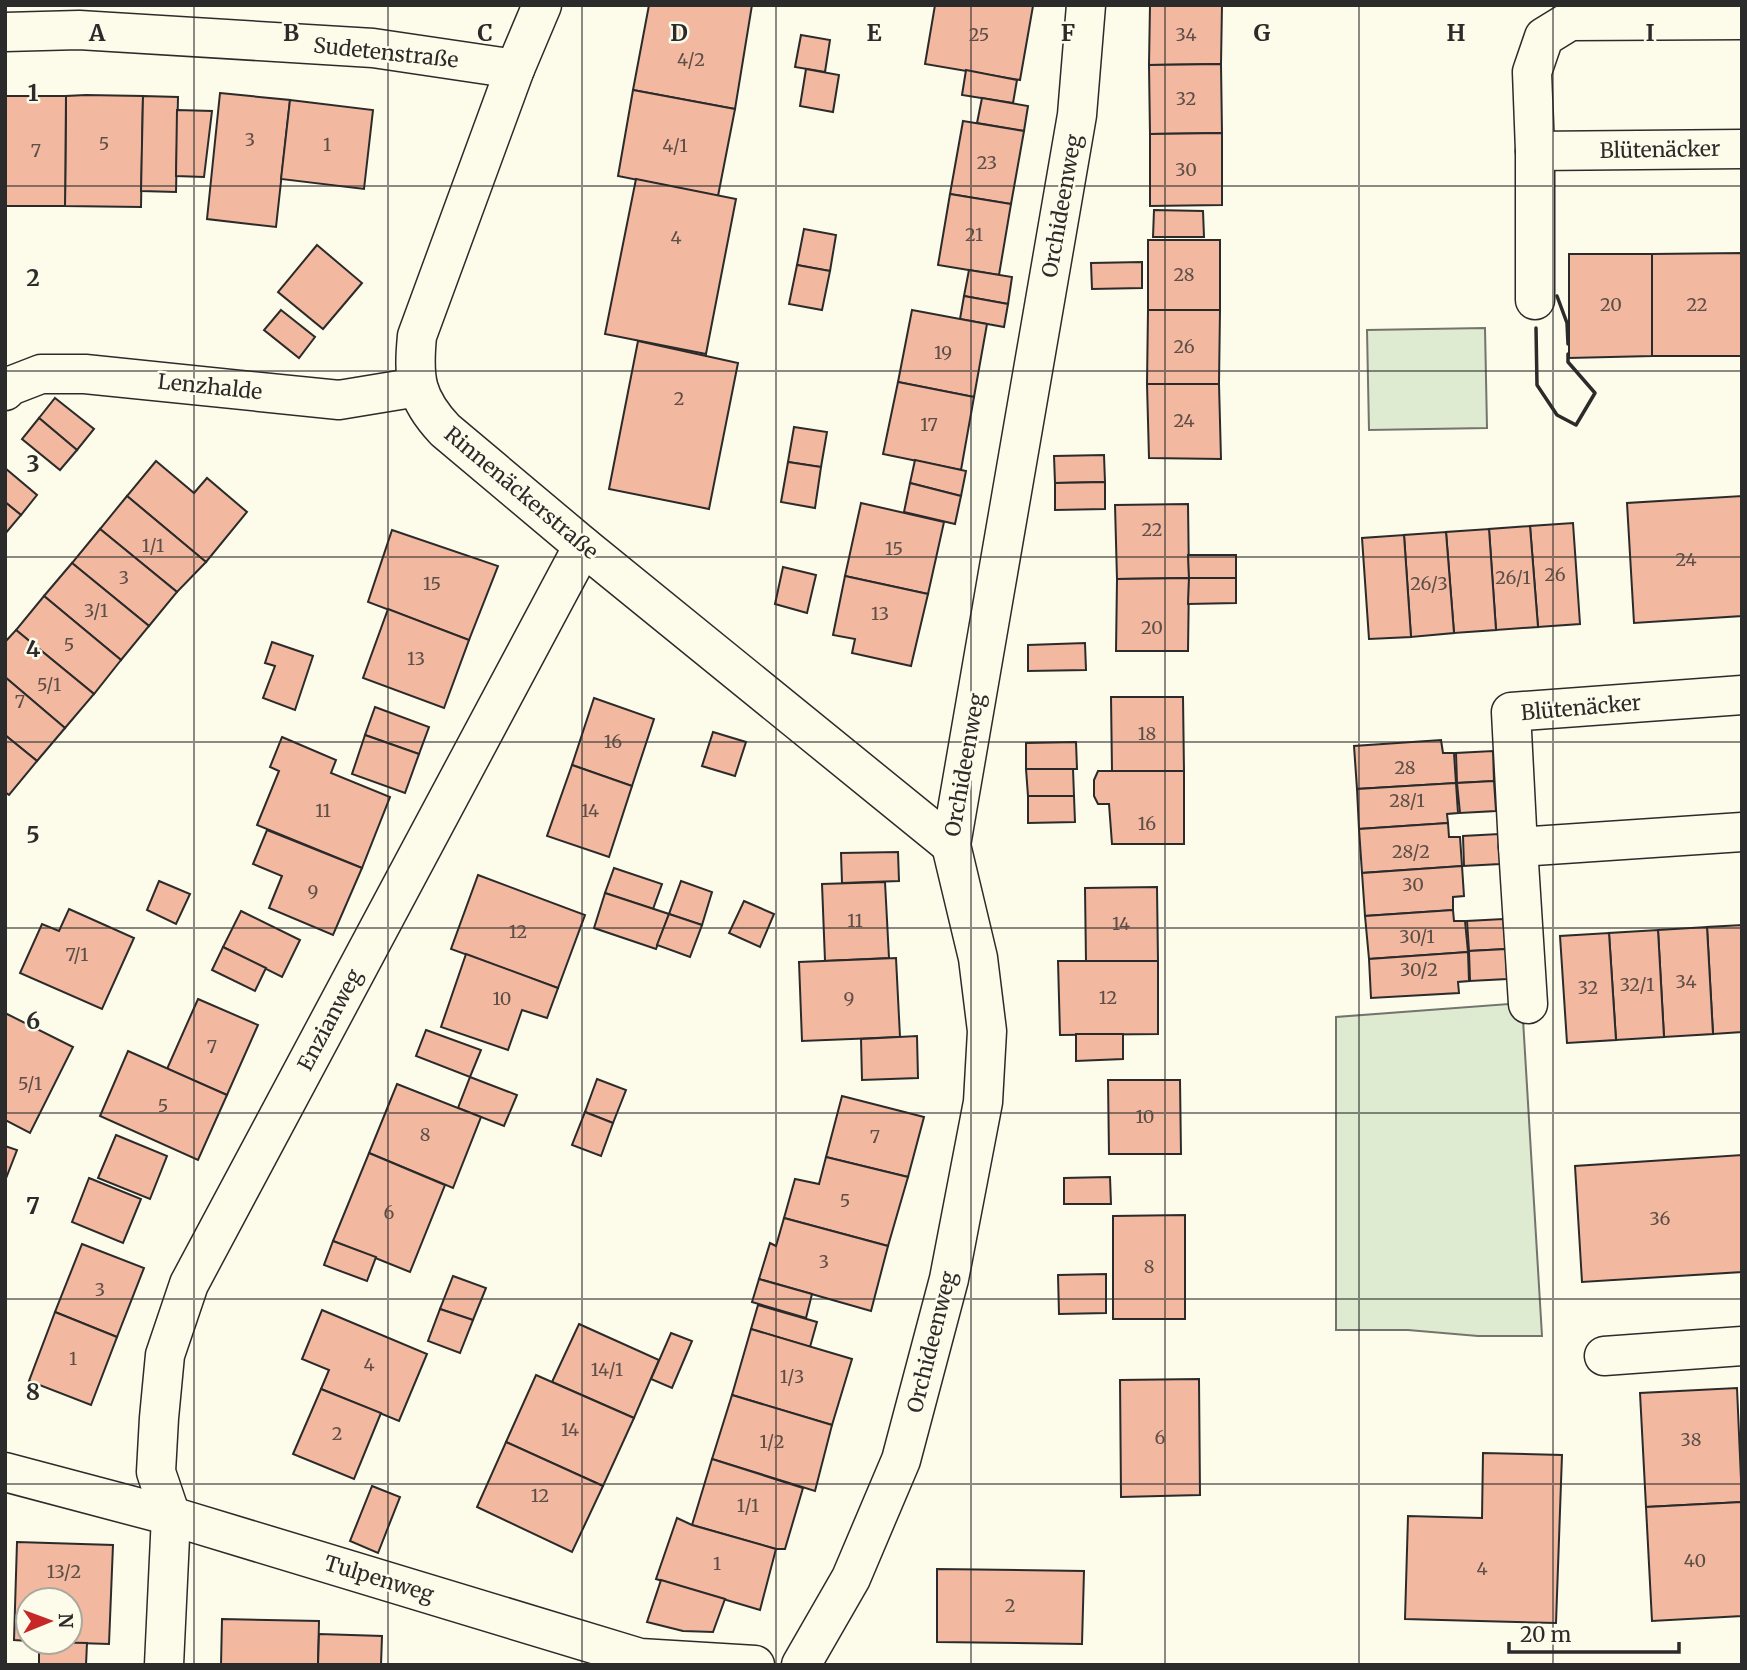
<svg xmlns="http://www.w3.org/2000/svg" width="1747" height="1670" viewBox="0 0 1747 1670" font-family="Merriweather,serif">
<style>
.green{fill:#deebd1;stroke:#74746e;stroke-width:2}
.building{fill:#f2b8a0;stroke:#2b2b2b;stroke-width:2}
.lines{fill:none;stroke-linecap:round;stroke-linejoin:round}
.minor-casing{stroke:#2b2b2b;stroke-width:41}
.minor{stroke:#fdfbea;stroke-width:38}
.wall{stroke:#2b2b2b;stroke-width:3.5}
.grid{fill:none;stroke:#2b2b2b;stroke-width:2;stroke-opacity:0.55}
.labels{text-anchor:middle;stroke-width:5;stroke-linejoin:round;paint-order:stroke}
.number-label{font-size:18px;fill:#5d4e48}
.street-label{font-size:21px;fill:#2b2b2b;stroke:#fdfbea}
.grid-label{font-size:23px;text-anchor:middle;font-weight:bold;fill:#2b2b2b;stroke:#fdfbea;stroke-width:5;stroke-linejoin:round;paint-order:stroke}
</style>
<rect width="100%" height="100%" fill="#fdfbea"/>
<!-- green -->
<g class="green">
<path d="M1485 328 1487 428 1369 430 1367 330Z"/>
<path d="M1522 1003 1542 1336H1478L1408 1330H1336V1017Z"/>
</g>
<!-- building -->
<g class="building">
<path d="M649 5H752L735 109 633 90Z"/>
<path d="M935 5 1033 6 1020 80 925 64Z"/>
<path d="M1150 5H1222L1221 64 1149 65Z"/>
<path d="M801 35 830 40 825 72 795 67Z"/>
<path d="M1221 64 1222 133 1150 134 1149 65Z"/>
<path d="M806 69 839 75 833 112 800 106Z"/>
<path d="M966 70 1017 80 1013 103 962 95Z"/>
<path d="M633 90 735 109 718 196 618 176Z"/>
<path d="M220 93 290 100 276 227 207 219Z"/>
<path d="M86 95 143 96 141 207 65 206 66 96Z"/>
<path d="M5 96H66L65 206H5Z"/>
<path d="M143 96 178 97 176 192 141 191Z"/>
<path d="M982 98 1028 106 1024 131 977 123Z"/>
<path d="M290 100 373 110 364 189 281 179Z"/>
<path d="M177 110 212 111 204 177 176 176Z"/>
<path d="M963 121 1024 131 1011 204 950 194Z"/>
<path d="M1222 133V205L1150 206V134Z"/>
<path d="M636 179 736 199 706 354 605 334Z"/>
<path d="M950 194 1011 204 999 275 938 265Z"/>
<path d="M1154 210 1203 211 1204 237H1153Z"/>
<path d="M804 229 836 235 830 271 797 265Z"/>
<rect x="1148" y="240" width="72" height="70"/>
<path d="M317 245 362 283 323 329 278 292Z"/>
<path d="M1742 253V356H1652V254Z"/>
<path d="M1569 254H1652V356L1569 358Z"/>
<path d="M1142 262V288L1092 289 1091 263Z"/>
<path d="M797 265 830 271 822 310 789 304Z"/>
<path d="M969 270 1012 277 1008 304 964 296Z"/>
<path d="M964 296 1008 304 1004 327 960 319Z"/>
<path d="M281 310 315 337 299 358 264 330Z"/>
<path d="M912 310 987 324 974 397 898 382Z"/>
<path d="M1148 310H1220L1219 384H1147Z"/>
<path d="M638 341 738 363 709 509 609 489Z"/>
<path d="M898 382 974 397 961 470 883 454Z"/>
<path d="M1147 384H1219L1221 459 1149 458Z"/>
<path d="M55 398 94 429 77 450 39 418Z"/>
<path d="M39 418 77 450 60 470 22 439Z"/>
<path d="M794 427 827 432 821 467 788 462Z"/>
<path d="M1104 455 1105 482 1055 483 1054 456Z"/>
<path d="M915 460 966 471 961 496 910 483Z"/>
<path d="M156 461 194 493 207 478 247 512 206 562 127 496Z"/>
<path d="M788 462 821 467 815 508 781 502Z"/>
<path d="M5 468 37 495 21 515 5 502Z"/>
<path d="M1105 482V509L1055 510V483Z"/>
<path d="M910 483 961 496 955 524 904 512Z"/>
<path d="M127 496 206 562 177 592 100 529Z"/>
<path d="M1742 496V616L1634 623 1627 503Z"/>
<path d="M5 502 21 515 5 534Z"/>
<path d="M861 503 944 522 928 594 845 576Z"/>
<path d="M1188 504 1189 578 1117 579 1115 505Z"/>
<path d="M1573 523 1580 624 1538 627 1530 526Z"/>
<path d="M1530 526 1538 627 1496 630 1489 529Z"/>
<path d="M100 529 177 592 149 626 72 563Z"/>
<path d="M1489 529 1496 630 1454 633 1446 532Z"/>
<path d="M392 530 498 566 469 640 368 602Z"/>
<path d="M1446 532 1454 633 1411 637 1404 535Z"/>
<path d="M1404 535 1411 637 1369 639 1362 538Z"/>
<path d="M1188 555H1236V578H1189Z"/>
<path d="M72 563 149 626 121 660 44 596Z"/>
<path d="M783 567 816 575 807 613 775 604Z"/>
<path d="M845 576 928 594 911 666 852 653 855 639 833 635Z"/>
<path d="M1189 578 1188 651H1116L1117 579Z"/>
<path d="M1189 578H1236V603L1188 604Z"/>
<path d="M44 596 121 660 94 694 16 630Z"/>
<path d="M388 609 469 640 444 708 363 678Z"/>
<path d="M16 630 94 694 65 728 5 677V642Z"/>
<path d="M272 642 313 656 295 710 263 698 275 666 265 663Z"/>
<path d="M1085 643 1086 670 1028 671V645Z"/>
<path d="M5 677 65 728 37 761 5 735Z"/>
<path d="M1111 697H1183L1184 771H1112Z"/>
<path d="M594 698 654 719 632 786 572 765Z"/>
<path d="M375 707 429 727 419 754 365 735Z"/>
<path d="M713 732 746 742 735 776 702 766Z"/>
<path d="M5 735 37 761 9 795 5 792Z"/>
<path d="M365 735 419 754 405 793 352 774Z"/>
<path d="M282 737 336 760 331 773 390 797 362 868 257 825 279 771 270 767Z"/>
<path d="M1441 740 1443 753H1454L1456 783 1357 789 1354 746Z"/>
<path d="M1076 742 1077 769H1026V743Z"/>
<path d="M1493 751 1494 781 1457 783 1456 753Z"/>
<path d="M572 765 632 786 609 857 547 836Z"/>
<path d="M1026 769H1073L1074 796H1028Z"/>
<path d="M1098 771H1184V844H1112L1109 804H1098L1094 796V780Z"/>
<path d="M1494 781 1496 811 1460 813 1457 783Z"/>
<path d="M1456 783 1458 813 1447 814 1448 823 1359 829 1357 789Z"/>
<path d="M1028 796H1074L1075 822 1028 823Z"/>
<path d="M1448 823 1449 837H1460L1462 866 1362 873 1359 829Z"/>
<path d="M267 830 362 868 333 935 269 908 282 876 253 864Z"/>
<path d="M1499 834 1500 864 1464 866 1463 836Z"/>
<path d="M898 852 899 881 842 883 841 853Z"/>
<path d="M1462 866 1464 896 1453 897V910L1365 916 1362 873Z"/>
<path d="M614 868 662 884 653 909 605 893Z"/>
<path d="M478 875 585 915 558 988 451 949Z"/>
<path d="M159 881 190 894 176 924 147 910Z"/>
<path d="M681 881 712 892 702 925 669 914Z"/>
<path d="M885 882 889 958 825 961 822 884Z"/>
<path d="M1157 887 1158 961 1086 962 1085 888Z"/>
<path d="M605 893 669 914 656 949 594 928Z"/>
<path d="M744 901 774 914 760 947 729 933Z"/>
<path d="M69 909 134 938 102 1009 20 973 42 924 59 931Z"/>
<path d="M1453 910 1454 921H1465L1468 952 1369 959 1365 916Z"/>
<path d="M241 911 300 940 282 977 223 947Z"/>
<path d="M669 914 702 925 690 957 657 945Z"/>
<path d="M1503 919 1506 949 1469 951 1467 921Z"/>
<path d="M1742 925V1032L1713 1034 1707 927Z"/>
<path d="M1707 927 1713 1034 1664 1037 1658 930Z"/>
<path d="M1658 930 1664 1037 1616 1040 1609 933Z"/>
<path d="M1609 933 1616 1040 1567 1043 1560 936Z"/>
<path d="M223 947 266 968 255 991 212 970Z"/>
<path d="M1506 949 1507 979 1470 981 1469 951Z"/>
<path d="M1468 952 1469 981 1458 982 1459 993 1371 998 1369 959Z"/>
<path d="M466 954 558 988 547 1018 522 1010 508 1050 441 1027Z"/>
<path d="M896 958 900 1037 802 1041 799 962Z"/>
<path d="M1058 961H1158V1034L1060 1035Z"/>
<path d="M198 999 258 1025 227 1095 167 1069Z"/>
<path d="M5 1013 73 1047 30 1133 5 1120Z"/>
<path d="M426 1030 481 1050 470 1077 416 1056Z"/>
<path d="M1076 1034H1123V1059L1076 1061Z"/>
<path d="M917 1036 918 1078 862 1080 861 1039Z"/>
<path d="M128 1051 227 1095 198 1160 100 1116Z"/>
<path d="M470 1077 517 1095 504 1126 458 1108Z"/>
<path d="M597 1079 626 1090 613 1123 585 1112Z"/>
<path d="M1108 1080H1180L1181 1154H1109Z"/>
<path d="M397 1084 481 1117 453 1188 369 1153Z"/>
<path d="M842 1096 924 1117 908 1177 826 1157Z"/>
<path d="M585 1112 613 1123 601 1156 572 1145Z"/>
<path d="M116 1135 167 1156 150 1199 98 1178Z"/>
<path d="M5 1146 17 1150 5 1181Z"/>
<path d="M369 1153 445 1185 410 1272 333 1241Z"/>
<path d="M1742 1155V1272L1582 1282 1575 1166Z"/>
<path d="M826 1157 908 1177 888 1246 784 1218 795 1179 819 1184Z"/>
<path d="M1110 1177 1111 1204H1064V1178Z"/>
<path d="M89 1178 141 1199 123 1243 72 1222Z"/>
<path d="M1185 1215V1319H1113V1216Z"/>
<path d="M784 1218 888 1246 871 1311 759 1279 770 1243 776 1246Z"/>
<path d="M333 1241 376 1257 367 1281 324 1265Z"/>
<path d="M82 1244 144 1268 117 1337 55 1312Z"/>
<path d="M1106 1274V1313L1059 1314 1058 1275Z"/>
<path d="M453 1276 486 1288 473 1320 440 1309Z"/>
<path d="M759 1279 812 1294 806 1318 752 1302Z"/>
<path d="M758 1305 817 1322 810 1347 751 1329Z"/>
<path d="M440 1309 473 1320 460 1353 428 1341Z"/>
<path d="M322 1310 427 1354 399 1421 321 1389 329 1370 302 1359Z"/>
<path d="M55 1312 117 1337 91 1405 29 1381Z"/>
<path d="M579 1324 659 1360 634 1418 552 1382Z"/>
<path d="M751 1329 852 1359 832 1425 732 1395Z"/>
<path d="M671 1333 692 1341 672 1388 651 1379Z"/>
<path d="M536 1375 634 1418 603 1486 506 1442Z"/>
<path d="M1199 1379 1200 1495 1121 1497 1120 1380Z"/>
<path d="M1737 1388 1742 1502 1646 1507 1640 1393Z"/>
<path d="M321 1389 381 1413 354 1479 293 1454Z"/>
<path d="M732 1395 832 1425 815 1491 712 1459Z"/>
<path d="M506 1442 603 1486 572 1552 477 1507Z"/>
<path d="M1483 1453 1562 1455 1556 1623 1405 1619 1408 1516 1482 1518Z"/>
<path d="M712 1459 803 1488 785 1549H776L692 1525Z"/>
<path d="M372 1486 400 1497 378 1553 350 1541Z"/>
<path d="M1742 1502V1616L1652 1621 1646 1507Z"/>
<path d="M677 1518 692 1525 776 1549 760 1610 656 1579Z"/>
<path d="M17 1542 113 1545 109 1644 45 1642H70V1600H28V1641L14 1640Z"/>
<path d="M937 1569 1084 1571 1082 1644 937 1642Z"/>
<path d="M661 1580 725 1599 713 1632 683 1631 647 1622Z"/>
<path d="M222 1619 319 1621 318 1665H221Z"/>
<path d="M319 1634 382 1636 381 1665H318Z"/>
<path d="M39 1642 87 1643 86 1665H39Z"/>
</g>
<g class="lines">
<defs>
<g id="minor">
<path d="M542 5 515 69 417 336C413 378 415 398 445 430L583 546 951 845"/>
<path d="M1742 20 1570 21 1544 37 1532 72 1535 151 1742 149"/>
<path d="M5 32 79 30 373 48 515 69"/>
<path d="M1535 300V151"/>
<path d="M5 391 10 386 41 374H85L339 400 418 387"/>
<path d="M1742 695 1511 712 1518 847 1742 832"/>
<path d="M1518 847 1528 1004"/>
<path d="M1604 1356 1742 1346"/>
<path d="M5 1472 171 1516 640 1658 755 1665"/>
<path d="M164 1665 171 1516 156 1472 159 1418 165 1355 189 1284 583 546"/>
<path d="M801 1665 851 1578 901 1460 949 1279 983 1102 987 1031 978 958 951 845 1077 115 1086 5"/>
</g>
</defs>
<!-- minor casing -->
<use href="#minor" class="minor-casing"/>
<!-- minor -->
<use href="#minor" class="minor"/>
<!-- wall -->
<g class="wall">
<path d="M1557 296 1567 323 1568 344"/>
<path d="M1536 328 1537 385 1557 415 1576 425 1595 393 1568 362V354"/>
</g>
</g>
<!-- grid -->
<path class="grid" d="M194 5V1665M388 5V1665M582 5V1665M776 5V1665M971 5V1665M1165 5V1665M1359 5V1665M1553 5V1665M5 186H1742M5 371H1742M5 557H1742M5 742H1742M5 928H1742M5 1113H1742M5 1299H1742M5 1484H1742"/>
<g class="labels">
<!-- number labels -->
<g class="number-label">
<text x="979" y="41">25</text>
<text x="1186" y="41">34</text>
<text x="691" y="66">4/2</text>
<text x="1186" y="105">32</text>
<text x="250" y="146">3</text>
<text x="104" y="150">5</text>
<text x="327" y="151">1</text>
<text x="675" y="152">4/1</text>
<text x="36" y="157">7</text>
<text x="987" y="169">23</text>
<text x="1186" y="176">30</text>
<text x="974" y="241">21</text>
<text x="676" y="244">4</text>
<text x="1184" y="281">28</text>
<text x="1611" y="311">20</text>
<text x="1697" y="311">22</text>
<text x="1184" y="353">26</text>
<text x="943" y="359">19</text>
<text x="679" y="405">2</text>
<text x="1184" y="427">24</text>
<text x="929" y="431">17</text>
<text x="1152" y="536">22</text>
<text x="153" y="552">1/1</text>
<text x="894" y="555">15</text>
<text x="1686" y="566">24</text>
<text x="1555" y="581">26</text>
<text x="124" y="584">3</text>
<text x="1513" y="584">26/1</text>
<text x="432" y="590">15</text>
<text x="1429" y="590">26/3</text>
<text x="96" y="617">3/1</text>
<text x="880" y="620">13</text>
<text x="1152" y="634">20</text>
<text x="69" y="651">5</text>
<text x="416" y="665">13</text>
<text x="49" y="691">5/1</text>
<text x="20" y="708">7</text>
<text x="1147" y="740">18</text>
<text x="613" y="748">16</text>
<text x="1405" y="774">28</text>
<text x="1407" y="807">28/1</text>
<text x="323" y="817">11</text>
<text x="590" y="817">14</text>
<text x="1147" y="830">16</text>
<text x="1411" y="858">28/2</text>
<text x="1413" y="891">30</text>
<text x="313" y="898">9</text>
<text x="855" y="927">11</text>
<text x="1121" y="930">14</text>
<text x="518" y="938">12</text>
<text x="1417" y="943">30/1</text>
<text x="77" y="961">7/1</text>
<text x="1419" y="976">30/2</text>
<text x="1686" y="988">34</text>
<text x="1637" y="991">32/1</text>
<text x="1588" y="994">32</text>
<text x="1108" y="1004">12</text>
<text x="502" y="1005">10</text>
<text x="849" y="1005">9</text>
<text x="212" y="1053">7</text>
<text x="30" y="1090">5/1</text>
<text x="163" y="1112">5</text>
<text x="1145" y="1123">10</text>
<text x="425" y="1141">8</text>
<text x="875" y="1143">7</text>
<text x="845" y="1207">5</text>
<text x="389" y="1219">6</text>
<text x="1660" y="1225">36</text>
<text x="824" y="1268">3</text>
<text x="1149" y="1273">8</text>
<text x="100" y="1296">3</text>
<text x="73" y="1365">1</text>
<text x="369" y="1371">4</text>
<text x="607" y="1376">14/1</text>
<text x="792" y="1383">1/3</text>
<text x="570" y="1436">14</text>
<text x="337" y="1440">2</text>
<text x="1160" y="1444">6</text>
<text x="1691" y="1446">38</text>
<text x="772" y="1448">1/2</text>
<text x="540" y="1502">12</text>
<text x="748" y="1512">1/1</text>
<text x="1695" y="1567">40</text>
<text x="717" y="1570">1</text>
<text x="1482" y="1575">4</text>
<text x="64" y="1578">13/2</text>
<text x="1010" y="1612">2</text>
</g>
<!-- street labels -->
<g class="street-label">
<text transform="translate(386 53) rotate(6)" y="7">Sudetenstraße</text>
<text transform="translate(1660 150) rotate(-1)" y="7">Blütenäcker</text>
<text transform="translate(1062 206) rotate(-80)" y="7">Orchideenweg</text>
<text transform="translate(210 387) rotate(6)" y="7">Lenzhalde</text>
<text transform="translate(521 493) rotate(40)" y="7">Rinnenäckerstraße</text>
<text transform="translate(1581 708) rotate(-5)" y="7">Blütenäcker</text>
<text transform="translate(965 765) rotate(-80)" y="7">Orchideenweg</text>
<text transform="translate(330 1020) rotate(-62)" y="7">Enzianweg</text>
<text transform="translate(932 1342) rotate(-76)" y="7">Orchideenweg</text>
<text transform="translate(379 1579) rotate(17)" y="7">Tulpenweg</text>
</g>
</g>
<g class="grid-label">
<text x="97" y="41">A</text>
<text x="291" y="41">B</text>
<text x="485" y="41">C</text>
<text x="679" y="41">D</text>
<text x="874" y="41">E</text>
<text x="1068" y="41">F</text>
<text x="1262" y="41">G</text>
<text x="1456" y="41">H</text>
<text x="1650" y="41">I</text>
<text x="33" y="101">1</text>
<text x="33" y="286">2</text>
<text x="33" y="472">3</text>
<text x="33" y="657">4</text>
<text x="33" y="843">5</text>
<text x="33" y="1029">6</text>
<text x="33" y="1214">7</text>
<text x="33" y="1400">8</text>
</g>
<!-- border -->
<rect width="1747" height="1670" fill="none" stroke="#2b2b2b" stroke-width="14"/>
<!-- north arrow -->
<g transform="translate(49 1621) rotate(89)"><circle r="33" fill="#fdfbea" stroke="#a9a89e" stroke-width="2"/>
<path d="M0-5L12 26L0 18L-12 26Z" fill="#c62828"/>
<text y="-10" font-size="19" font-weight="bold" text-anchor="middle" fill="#2b2b2b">N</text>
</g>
<!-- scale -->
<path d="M1509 1642v10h170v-10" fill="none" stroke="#2b2b2b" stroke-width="3.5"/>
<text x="1520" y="1642" font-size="21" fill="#2b2b2b" stroke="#fdfbea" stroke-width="5" paint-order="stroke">20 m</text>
</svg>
